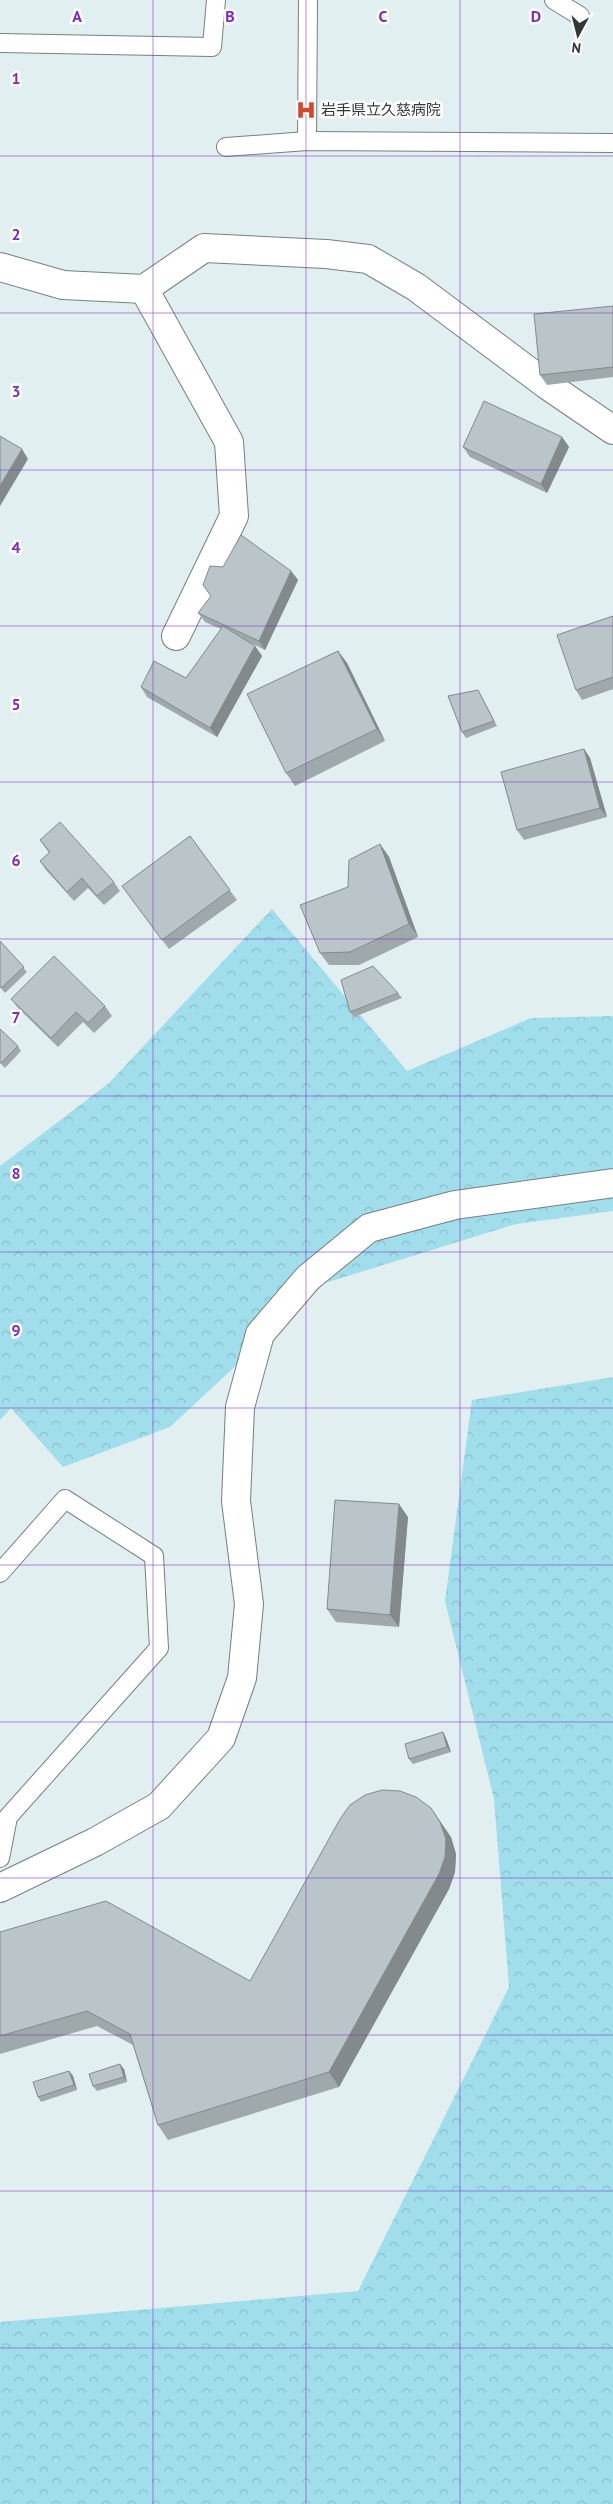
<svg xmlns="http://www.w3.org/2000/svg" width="613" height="2504" viewBox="0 0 613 2504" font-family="'PT Sans','Noto Sans JP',sans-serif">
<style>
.forest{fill:url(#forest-crowns)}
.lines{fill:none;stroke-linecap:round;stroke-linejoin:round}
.service-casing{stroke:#758082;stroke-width:20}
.minor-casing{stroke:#758082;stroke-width:30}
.tertiary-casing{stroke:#758082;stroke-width:30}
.service{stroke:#fff;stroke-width:18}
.minor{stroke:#fff;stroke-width:28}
.tertiary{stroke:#fff;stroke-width:28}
.wall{fill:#9fa9ac}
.shaded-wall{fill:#828a8c}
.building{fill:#b9c5c8;stroke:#828a8c}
.grid{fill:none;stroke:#7b2cbf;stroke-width:1;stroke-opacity:0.55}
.labels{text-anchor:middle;stroke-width:5;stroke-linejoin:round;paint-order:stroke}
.poi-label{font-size:15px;fill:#333738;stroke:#fff;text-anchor:start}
.grid-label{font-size:16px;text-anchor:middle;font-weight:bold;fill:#7b2cbf;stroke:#fff;stroke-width:5;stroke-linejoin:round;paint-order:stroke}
</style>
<defs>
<pattern id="forest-crowns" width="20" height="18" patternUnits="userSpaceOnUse" patternTransform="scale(1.25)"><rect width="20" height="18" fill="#a0deec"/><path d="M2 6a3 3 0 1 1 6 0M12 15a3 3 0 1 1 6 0" fill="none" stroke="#8abfcb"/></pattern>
</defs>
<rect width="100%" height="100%" fill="#e2eff1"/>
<!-- forest -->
<g class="forest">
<path d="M272 909 407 1071 531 1018 613 1016V1211L516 1224 325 1283 170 1427 63 1467 11 1408 0 1420V1166L109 1083Z"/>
<path d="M613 1377V2504H0V2322L358 2291 509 1987 494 1799 445 1601 472 1400Z"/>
</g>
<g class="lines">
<defs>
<g id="service">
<path d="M554 0 580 16"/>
<path d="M0 43 212 47 216 0"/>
<path d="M307 141 308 0"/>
<path d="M226 147 307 141 613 143"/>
<path d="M0 1573 65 1499 154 1556 159 1648 8 1817 0 1858"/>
</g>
<g id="minor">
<path d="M0 267 63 285 144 289 204 248 326 254 368 259 416 287 547 385 613 430"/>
<path d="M144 289 229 442 234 516 176 636"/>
</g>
<path id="tertiary" d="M0 1888 95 1842 159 1806 221 1738 242 1678 249 1604 236 1501 240 1407 260 1334 308 1278 369 1228 455 1205 613 1183"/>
</defs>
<!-- service casing -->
<use href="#service" class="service-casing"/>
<!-- minor casing -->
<use href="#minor" class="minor-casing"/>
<!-- tertiary casing -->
<use href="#tertiary" class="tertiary-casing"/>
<!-- service -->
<use href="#service" class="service"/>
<!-- minor -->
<use href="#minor" class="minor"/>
<!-- tertiary -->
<use href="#tertiary" class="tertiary"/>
</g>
<!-- wall -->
<g class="wall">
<path d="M613 306V377L547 385 540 375Z"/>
<path d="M562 437 569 447 547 493 470 457 463 447Z"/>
<path d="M291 571 298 580 265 650 249 642 255 646 262 656 217 737 147 697 141 687 186 678 221 629 205 622 198 613 211 596 203 585Z"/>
<path d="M613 616V689L582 700 576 690Z"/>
<path d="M338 651 347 663 385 741 295 786 286 773Z"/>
<path d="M481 695 497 726 466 738 462 732Z"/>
<path d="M584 749 590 758 607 817 524 840 517 830Z"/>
<path d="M190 836 237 900 169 949 122 886Z"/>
<path d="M40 840 114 882 120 891 104 905 88 888 74 901 46 870 40 861 49 853Z"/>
<path d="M380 844 389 857 418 937 359 965H329L320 953 348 887Z"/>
<path d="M0 941 27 972 5 993 0 987Z"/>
<path d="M398 993 402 998 354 1017 350 1012Z"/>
<path d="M11 999 105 1006 112 1016 94 1033 83 1022 58 1047 18 1008Z"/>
<path d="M0 1029 18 1046 21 1051 5 1068 0 1063Z"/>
<path d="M408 1517 399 1627 336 1622 327 1609Z"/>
<path d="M443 1732 446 1738 451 1752 413 1764 409 1759Z"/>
<path d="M451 1837 456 1854 455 1872 449 1889 339 2087 168 2140 158 2125 133 2045 97 2026 0 2054V1932L250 1981Z"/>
<path d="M124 2069 127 2082 97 2091 93 2086Z"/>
<path d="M69 2071 73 2076 77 2090 41 2102 38 2097Z"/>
</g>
<!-- shaded-wall -->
<g class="shaded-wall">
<path d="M562 437 569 447 547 493 541 484Z"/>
<path d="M22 449 28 459 0 506V486Z"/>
<path d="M291 571 298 580 265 650 259 641Z"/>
<path d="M255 646 262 656 217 737 210 728Z"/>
<path d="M338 651 347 663 385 741 377 729Z"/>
<path d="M584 749 590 758 607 817 600 808Z"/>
<path d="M380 844 389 857 418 937 409 924Z"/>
<path d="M399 1504 408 1517 399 1627 390 1615Z"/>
<path d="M443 1732 446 1738 451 1752 447 1747Z"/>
<path d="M431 1808 451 1837 456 1854 455 1872 449 1889 339 2087 329 2072Z"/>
<path d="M120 2064 124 2069 127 2082 124 2077Z"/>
<path d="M69 2071 73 2076 77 2090 74 2085Z"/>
</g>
<!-- building -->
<g class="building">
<path d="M613 306V367L540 375 534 314Z"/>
<path d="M484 401 562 437 541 484 463 447Z"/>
<path d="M0 436 22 449 0 486Z"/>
<path d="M241 535 291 571 259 641 198 613 211 596 203 585 210 566 223 567Z"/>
<path d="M613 616V677L576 690 557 635Z"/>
<path d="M223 626 255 646 210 728 141 687 154 661 186 678Z"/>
<path d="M338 651 377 729 286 773 247 694Z"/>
<path d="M478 690 494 721 462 732 448 696Z"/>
<path d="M584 749 600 808 517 830 501 772Z"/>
<path d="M60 822 114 882 97 896 82 878 67 892 40 861 50 852 40 840Z"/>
<path d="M190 836 230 890 162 940 122 886Z"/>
<path d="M380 844 409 924 350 952 320 953 300 905 348 887 349 860Z"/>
<path d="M0 941 24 967 1 988 0 986Z"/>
<path d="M54 956 105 1006 88 1023 76 1012 51 1038 11 999Z"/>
<path d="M373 966 398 993 350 1012 341 980Z"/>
<path d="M0 1029 18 1046 1 1063 0 1062Z"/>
<path d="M335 1500 399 1504 390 1615 327 1609Z"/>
<path d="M443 1732 447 1747 409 1759 405 1744Z"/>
<path d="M382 1790 400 1791 416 1797 431 1808 440 1822 446 1839 445 1857 439 1874 329 2072 158 2125 130 2034 87 2011 0 2036V1932L106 1901 250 1981 340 1819 350 1805 365 1795Z"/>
<path d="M120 2064 124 2077 93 2086 89 2074Z"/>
<path d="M69 2071 74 2085 38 2097 33 2082Z"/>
</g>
<!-- grid -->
<path class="grid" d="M153 0V2504M306 0V2504M460 0V2504M0 156H613M0 313H613M0 470H613M0 626H613M0 782H613M0 939H613M0 1096H613M0 1252H613M0 1408H613M0 1565H613M0 1722H613M0 1878H613M0 2035H613M0 2191H613M0 2348H613"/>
<!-- icons -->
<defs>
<symbol id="hospital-bare" viewBox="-9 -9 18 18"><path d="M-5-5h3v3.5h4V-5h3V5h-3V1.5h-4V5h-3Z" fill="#d4492c" stroke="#fff" stroke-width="2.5" paint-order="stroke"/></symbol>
</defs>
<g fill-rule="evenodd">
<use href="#hospital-bare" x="292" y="96" width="28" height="28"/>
</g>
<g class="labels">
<!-- poi labels -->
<g class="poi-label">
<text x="321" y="115">岩手県立久慈病院</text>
</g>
</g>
<g class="grid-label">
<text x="77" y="22">A</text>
<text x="230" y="22">B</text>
<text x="383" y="22">C</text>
<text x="536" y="22">D</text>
<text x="16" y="84">1</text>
<text x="16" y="240">2</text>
<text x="16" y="397">3</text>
<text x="16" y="553">4</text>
<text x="16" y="710">5</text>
<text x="16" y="866">6</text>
<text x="16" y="1023">7</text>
<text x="16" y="1179">8</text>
<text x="16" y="1336">9</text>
</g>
<!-- north arrow -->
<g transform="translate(578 35) rotate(187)" stroke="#ffffff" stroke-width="4" paint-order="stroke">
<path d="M0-4L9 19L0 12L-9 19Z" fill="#333738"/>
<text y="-8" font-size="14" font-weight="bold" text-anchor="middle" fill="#333738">N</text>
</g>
</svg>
